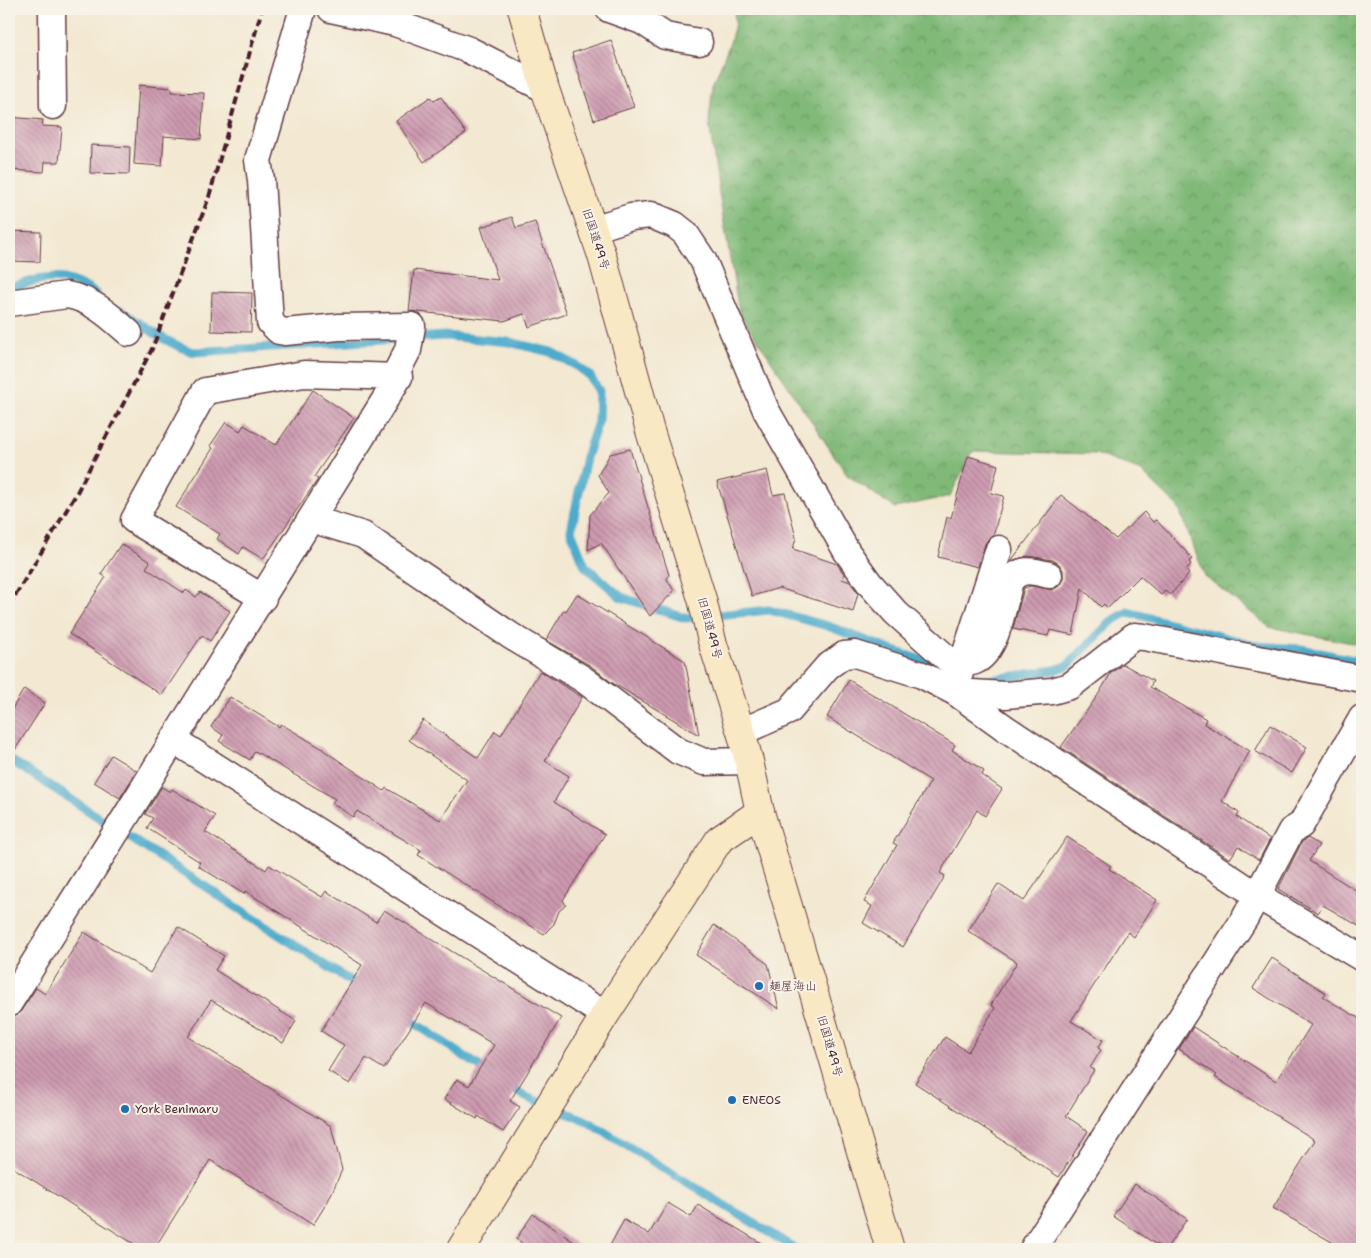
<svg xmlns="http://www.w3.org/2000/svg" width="1371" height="1258" viewBox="0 0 1371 1258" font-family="'Shantell Sans','Klee One',sans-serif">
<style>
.forest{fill:url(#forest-crowns);stroke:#656c52}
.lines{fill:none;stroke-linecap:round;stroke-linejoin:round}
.stream{stroke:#4eabcc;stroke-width:9}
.building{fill:url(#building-back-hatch)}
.street-casing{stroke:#633d44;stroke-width:29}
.secondary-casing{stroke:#633d44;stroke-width:30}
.street{stroke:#fff;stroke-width:26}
.secondary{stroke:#f8e8c3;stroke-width:28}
.rail{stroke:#4a1f2b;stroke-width:4;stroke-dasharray:8 4;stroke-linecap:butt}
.poi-dot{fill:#1f6fb2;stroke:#f7f3e8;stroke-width:2}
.labels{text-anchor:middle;stroke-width:4;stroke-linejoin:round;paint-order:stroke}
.street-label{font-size:12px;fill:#4a1f2b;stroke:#f7f3e8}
.poi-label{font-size:12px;fill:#4a1f2b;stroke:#f7f3e8;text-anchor:start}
</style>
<defs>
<pattern id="forest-crowns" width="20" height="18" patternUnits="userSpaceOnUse" patternTransform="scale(1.25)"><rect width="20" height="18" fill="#80b978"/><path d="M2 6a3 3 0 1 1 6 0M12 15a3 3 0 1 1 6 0" fill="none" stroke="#6b9663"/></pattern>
<pattern id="building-back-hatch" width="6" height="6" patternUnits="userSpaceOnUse" patternTransform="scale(1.25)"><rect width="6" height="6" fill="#cd9ab0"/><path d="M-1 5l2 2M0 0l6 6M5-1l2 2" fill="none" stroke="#a87d8f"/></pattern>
</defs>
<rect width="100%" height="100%" fill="#f7f3e8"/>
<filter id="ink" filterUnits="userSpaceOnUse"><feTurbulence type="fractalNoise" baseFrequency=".02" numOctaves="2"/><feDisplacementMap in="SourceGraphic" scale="10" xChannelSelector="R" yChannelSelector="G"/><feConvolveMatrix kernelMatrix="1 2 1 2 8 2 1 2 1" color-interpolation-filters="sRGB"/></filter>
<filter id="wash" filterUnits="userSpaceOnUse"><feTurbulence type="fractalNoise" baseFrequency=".0096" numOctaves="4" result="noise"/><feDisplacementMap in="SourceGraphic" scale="20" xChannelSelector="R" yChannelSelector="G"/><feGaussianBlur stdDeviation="1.12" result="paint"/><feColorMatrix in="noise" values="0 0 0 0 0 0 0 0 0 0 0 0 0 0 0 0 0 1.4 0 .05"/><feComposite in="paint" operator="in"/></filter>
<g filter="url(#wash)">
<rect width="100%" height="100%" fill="#f3e8d1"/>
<!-- forest -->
<path class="forest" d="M734 9H1362V645L1269 627 1205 576 1178 507 1141 471 1096 454 973 451 950 496 895 508 847 475 739 312 719 193 709 121 713 84 730 43 735 23Z"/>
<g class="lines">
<!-- stream -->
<g class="stream">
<path d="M9 288C45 277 63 271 96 294"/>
<path d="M121 311C145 326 167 344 194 352L446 336 509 342 551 352 577 366 589 375 599 391 598 422 586 457 571 531 585 566 621 597 685 618 769 610 828 626 888 649 945 668"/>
<path d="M962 674 983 681 1054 670 1067 666 1112 621 1128 612 1256 646 1301 649 1362 662"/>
<path d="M9 759 361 988"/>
<path d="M404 1016 491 1074"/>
<path d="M508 1085 526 1097 585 1120 796 1249"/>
</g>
</g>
<g id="blocks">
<!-- building -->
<g class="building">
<path d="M611 40 634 107 594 120 572 53Z"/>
<path d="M139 85 172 88V92L204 93 201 139 164 136 162 166 134 164Z"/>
<path d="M430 97 434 101 441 97 466 133 424 162 396 121Z"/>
<path d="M9 117 43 120 42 126 62 127 59 162H45L44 172 9 170Z"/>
<path d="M91 145 130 147 129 174 90 173Z"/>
<path d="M512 217 516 228 535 222 567 314 529 327 524 314 504 321 409 311 414 270 498 280 481 227Z"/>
<path d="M9 231 41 232 40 262 9 261Z"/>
<path d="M212 292 252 293 251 332 211 331Z"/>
<path d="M313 390 354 418 314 477 318 479 263 559 243 547 239 554 217 539 220 534 176 507 213 448 210 446 226 422 240 431 244 425 276 445Z"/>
<path d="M630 449 669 575 667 579 674 591 650 616 601 543 588 550 590 515 609 493 598 475 610 454Z"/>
<path d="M968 456 998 465 991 493 1004 496 993 536 989 538 985 544 978 567 938 557 947 517 951 518Z"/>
<path d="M767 470 773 495 785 493 796 538 793 549 837 564 844 574 842 579 850 582 858 593 853 612 779 588 752 596 717 482Z"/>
<path d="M1061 495 1116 539 1144 512 1153 522 1156 520 1192 558 1189 562 1191 564 1186 570 1189 574 1170 595 1165 591 1161 595 1140 576 1108 608 1104 604 1101 607 1082 588 1073 635 1050 630 1048 636 1013 629 1024 588 1031 586 1053 590 1059 586 1063 579V570L1059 564 1053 560 1028 556 1011 561Z"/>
<path d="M121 544 150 562 146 568 184 593 186 590 196 597 200 592 230 611 210 641 202 635 162 695 69 634 106 577 101 574Z"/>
<path d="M577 594 685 661 699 735 611 682 591 666 546 640 564 610 566 611Z"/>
<path d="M1123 664 1153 681 1150 687 1206 719 1204 724 1250 751 1222 801 1239 813 1237 817 1270 839 1259 860 1238 846 1230 859 1061 747 1098 695 1111 673Z"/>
<path d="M540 671 582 697 545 761 569 776 554 802 605 834 563 900 566 905 559 911 554 924 544 934 418 855 421 850 357 811 353 817 332 803 335 799 255 751 250 760 219 741 223 735 211 727 230 697 279 727 281 724 323 749V750L384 791 386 788 440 820 467 780 409 740 423 720 478 758 495 731 501 735Z"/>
<path d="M849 680 955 745 952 750 984 771 982 775 1002 789 985 816 977 810 940 873 945 876 903 947 863 923 872 906 864 902 897 845 893 843 931 781 827 717Z"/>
<path d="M24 689 45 703 9 759V714Z"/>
<path d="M1270 725 1307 747 1292 773 1255 751Z"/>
<path d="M111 755 137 771 120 798 94 782Z"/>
<path d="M162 787 170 792 172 789 215 816 205 832 266 870 269 865 322 897 326 891 376 922 384 910 561 1018 510 1101 520 1107 503 1132 478 1116 477 1119 444 1099 457 1079 469 1086 494 1045 426 1003 384 1069 366 1058 350 1084 328 1071 344 1045 321 1031 362 965 245 891 244 894 198 866 200 862 147 828 153 818 145 814Z"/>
<path d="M1067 837 1111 866 1109 869 1157 900 1134 937 1128 932 1071 1021 1103 1040 1098 1048 1101 1050 1090 1068 1094 1070 1066 1116 1088 1131 1059 1177 915 1083 945 1037 968 1052 995 1008 991 1005 1017 962 968 931 998 884 1024 901Z"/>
<path d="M1308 838 1319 845 1309 861 1362 894V928L1323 905 1318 913 1278 889 1302 842Z"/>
<path d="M714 925 768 964 779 1009 696 955Z"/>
<path d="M178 927 224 956 215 970 296 1021 283 1043 211 1000 188 1037 331 1126 342 1170 328 1201 313 1225 210 1160 154 1249H142L9 1165V1018L16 1016 21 1011 36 988 45 994 84 932 150 973Z"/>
<path d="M1272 958 1326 993 1323 997 1362 1020V1249H1344L1273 1208 1315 1140 1215 1077 1217 1075 1179 1049 1193 1027 1276 1081 1311 1025 1253 988Z"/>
<path d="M1135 1184 1187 1219 1166 1249H1163L1113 1216Z"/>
<path d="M668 1203 691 1217 698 1205 771 1249H608L624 1220 649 1234Z"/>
<path d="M533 1214 584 1249H531L516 1239Z"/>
</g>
</g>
</g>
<g filter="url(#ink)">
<use href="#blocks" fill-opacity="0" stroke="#633d44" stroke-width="1"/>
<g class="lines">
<defs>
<g id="street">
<path d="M52 9 53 106"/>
<path d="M303 9 258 160 261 180 270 322 279 331 285 332 339 327 412 326 408 350 394 377"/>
<path d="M331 9 395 23 469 50 545 89"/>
<path d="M609 9 642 21 665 36 699 42"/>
<path d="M593 229 631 217 651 215 675 225 685 233 703 260 766 410 847 552 870 584 896 613 951 662C959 662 968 664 975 661 997 652 1004 602 1010 581 1021 567 1033 571 1049 575"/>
<path d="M9 303 67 295C92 299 111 317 129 333"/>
<path d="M311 519 363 535 511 636 583 679 678 751 704 762 749 761"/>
<path d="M999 549 962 665 955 692 1005 695 1052 691 1070 686 1134 636 1144 637 1362 679"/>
<path d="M741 732 789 711 827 667 844 655 855 654 922 675 955 692 1005 728 1258 896 1362 958"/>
<path d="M174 740 605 1015"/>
<path d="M9 1003C140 795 269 586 399 377L304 374 205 391 134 520 263 598"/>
<path d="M1033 1249 1245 918 1291 831 1301 825 1362 718"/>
</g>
<g id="secondary">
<path d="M522 9 545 89 602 256 650 431 702 599 712 641 741 732 749 761 760 812 890 1249"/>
<path d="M461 1249 605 1015 719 840 760 812"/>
</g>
</defs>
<!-- street casing -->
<use href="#street" class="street-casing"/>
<!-- secondary casing -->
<use href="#secondary" class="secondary-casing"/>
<!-- street -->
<use href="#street" class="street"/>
<!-- secondary -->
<use href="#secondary" class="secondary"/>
<!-- rail -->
<path class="rail" d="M9 606 75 496 152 349 209 197 262 9"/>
</g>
</g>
<!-- markers -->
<g class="poi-dot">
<circle cx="759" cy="986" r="5"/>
<circle cx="732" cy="1100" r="5"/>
<circle cx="125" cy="1109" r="5"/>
</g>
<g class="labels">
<!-- street labels -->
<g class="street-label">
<text transform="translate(596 239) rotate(72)" y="4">旧国道49号</text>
<text transform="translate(710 628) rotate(75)" y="4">旧国道49号</text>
<text transform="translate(830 1046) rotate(74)" y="4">旧国道49号</text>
</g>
<!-- poi labels -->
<g class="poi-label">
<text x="769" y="990">麺屋海山</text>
<text x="742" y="1104">ENEOS</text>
<text x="135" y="1113">York Benimaru</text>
</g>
</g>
<!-- margin -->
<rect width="1371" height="1258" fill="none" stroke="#f7f3e8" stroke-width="30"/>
</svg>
